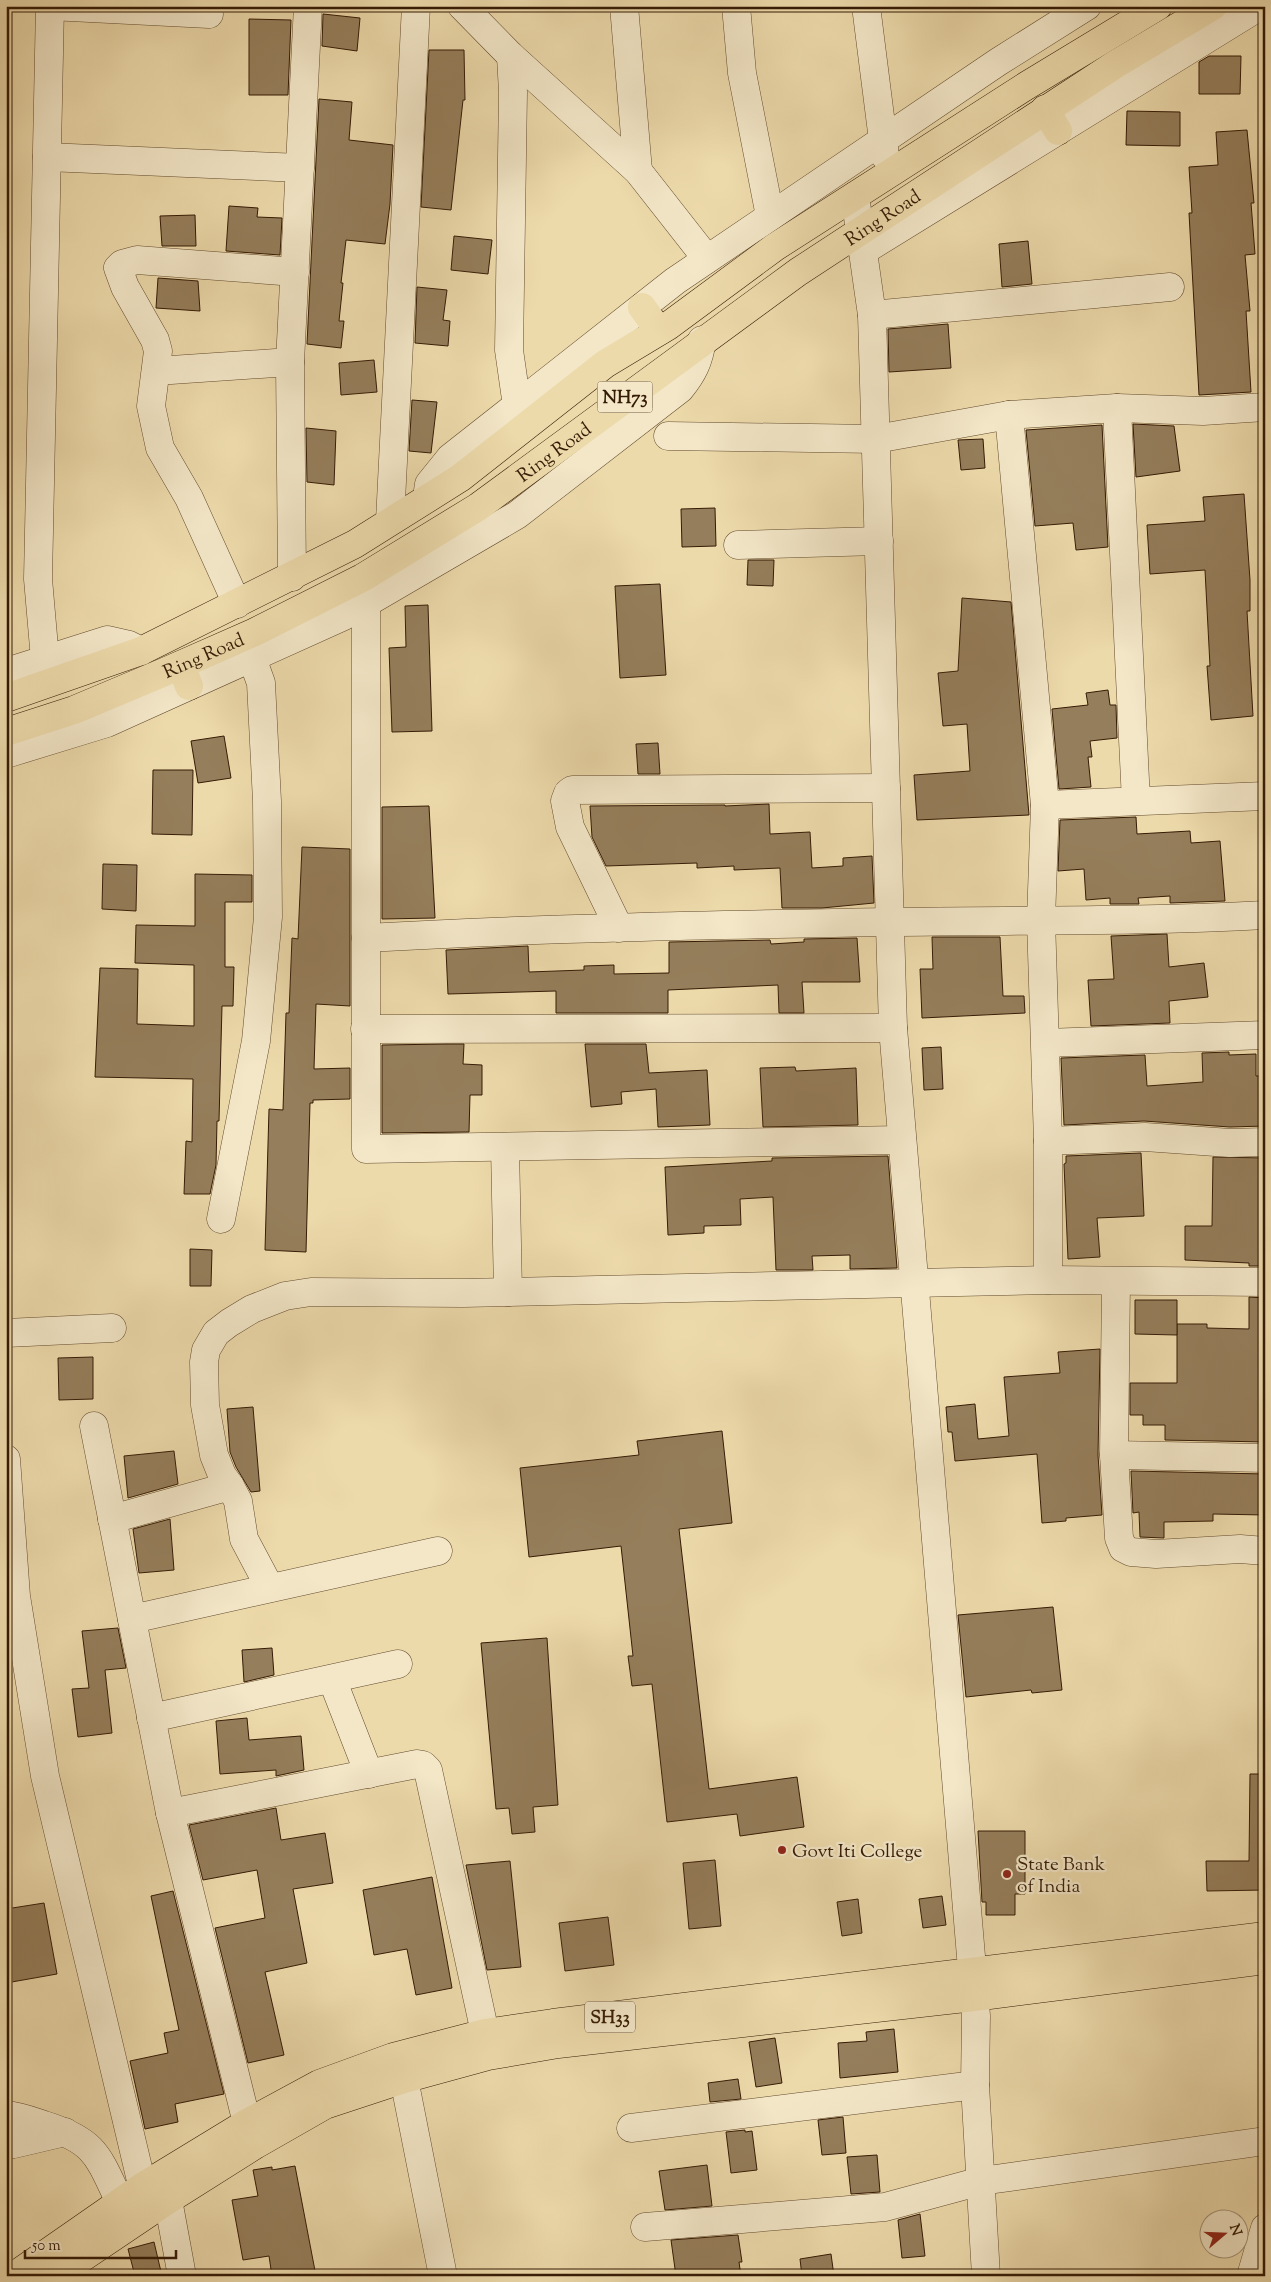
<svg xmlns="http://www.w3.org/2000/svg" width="1271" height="2282" viewBox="0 0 1271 2282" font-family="'Sorts Mill Goudy',serif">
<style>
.building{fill:#957e5b;stroke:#351b05}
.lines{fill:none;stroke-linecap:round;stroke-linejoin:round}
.minor-casing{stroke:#634b2e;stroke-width:29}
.major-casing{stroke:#351b05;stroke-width:29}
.highway-casing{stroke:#351b05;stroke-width:29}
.minor{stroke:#f3e7c8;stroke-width:28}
.major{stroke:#eddaab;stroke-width:28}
.highway{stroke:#eddaab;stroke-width:28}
.poi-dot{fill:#8f2418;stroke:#f3e7c8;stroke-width:2}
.labels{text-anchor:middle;stroke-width:4.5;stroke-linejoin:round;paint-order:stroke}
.shield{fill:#f3e7c8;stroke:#6e5840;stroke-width:1}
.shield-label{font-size:18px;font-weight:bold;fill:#351b05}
.street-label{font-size:19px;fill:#351b05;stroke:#f3e7c8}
.poi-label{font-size:19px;fill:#351b05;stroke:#f3e7c8;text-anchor:start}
</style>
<rect width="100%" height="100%" fill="#eddaab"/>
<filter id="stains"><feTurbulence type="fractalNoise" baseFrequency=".004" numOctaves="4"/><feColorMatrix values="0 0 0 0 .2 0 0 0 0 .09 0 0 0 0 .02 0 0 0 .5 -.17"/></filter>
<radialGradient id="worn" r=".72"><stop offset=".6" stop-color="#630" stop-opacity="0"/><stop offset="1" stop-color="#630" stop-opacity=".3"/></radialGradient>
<!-- building -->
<g class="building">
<path d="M323 14 360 18 357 51 322 46Z"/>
<path d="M249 19 291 20 288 95H249Z"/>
<path d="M429 50H464L465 100H463L451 210 421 207Z"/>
<path d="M1209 56H1241L1240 94H1199V62Z"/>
<path d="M319 99 352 102 349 140 393 145 390 204 385 244 346 240 341 283H343L339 321H344L341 348 307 344Z"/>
<path d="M1127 111 1180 112V146L1126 145Z"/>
<path d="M1247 130 1254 203H1251L1255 254 1245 255 1250 311H1246L1251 392 1199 395 1189 213H1192L1189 167 1218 165 1216 132Z"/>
<path d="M229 206 258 208 257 217 282 218 280 255 226 251Z"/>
<path d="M195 215 196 246H162L160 216Z"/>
<path d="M454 236 492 240 488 274 451 270Z"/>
<path d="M1028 241 1032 284 1002 287 999 244Z"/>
<path d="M158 278 198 281 200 311 156 308Z"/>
<path d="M417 287 447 290 443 320 450 321 448 346 415 343Z"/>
<path d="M948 324 951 368 889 372 888 329Z"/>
<path d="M374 360 377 392 341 395 339 363Z"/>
<path d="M412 400 437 402 431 453 409 451Z"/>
<path d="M1133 424 1174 426 1180 471 1136 477Z"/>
<path d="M1102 425 1108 547 1076 550 1073 523 1035 526 1026 430Z"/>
<path d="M306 428 336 431 334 485 307 482Z"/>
<path d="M983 439 985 468 961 470 958 440Z"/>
<path d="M1244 494 1250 580V611H1247L1253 716 1211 720 1207 666H1210L1205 570 1150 574 1147 525 1205 521 1203 497Z"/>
<path d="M715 508 716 546 682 547 681 509Z"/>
<path d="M748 560H774L773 586 747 585Z"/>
<path d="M660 584 666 675 620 678 615 586Z"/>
<path d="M962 598 1011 602 1029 815 917 820 914 775 970 771 967 724 943 726 938 673 958 671Z"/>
<path d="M428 605 432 731 392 732 389 648 406 647 405 606Z"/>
<path d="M1108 690 1110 705H1116L1117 738 1090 741 1092 757H1088L1091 787 1059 789 1052 709 1088 705 1086 693Z"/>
<path d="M224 736 231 778 198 783 191 741Z"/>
<path d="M658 743 660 774H638L636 744Z"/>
<path d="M153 770H193L192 835 152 834Z"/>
<path d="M769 804 770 834 810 832 812 868 843 866V858L872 856 874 903 822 908H782L780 868 734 870V866L697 868V863L606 866 592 837 590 806 725 805V806Z"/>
<path d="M429 806 435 918 382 919V807Z"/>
<path d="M1136 817 1137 834 1190 831 1191 843 1220 841 1225 901 1170 903V896L1138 898 1139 904H1110V898L1086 900 1084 869 1058 871 1060 820Z"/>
<path d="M302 847 350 849V1006L316 1004 314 1069 350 1068V1099L313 1100V1103H310L306 1252 265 1250 269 1109 283 1110 286 1013H289L292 938 298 939Z"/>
<path d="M103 864 137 865 136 911 102 909Z"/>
<path d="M195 874 252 875V902H225V967H234L233 1006H222L219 1121H217L216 1165 210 1194H184L186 1141 192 1142 193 1079 95 1077 100 968 138 969 137 1024 194 1026V965L135 963 136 925 195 926Z"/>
<path d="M1167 934 1169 967 1204 963 1208 997 1169 1001 1170 1023 1091 1026 1088 980 1114 979 1111 936Z"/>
<path d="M932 937H1000L1003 996H1024L1025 1013 922 1018 920 969H933Z"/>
<path d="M857 938 860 982H802L804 1013H779L778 985 668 990V1013H556V991L448 994 446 950 528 946 529 972 584 970V966L614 965V974L669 973V942L770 940 771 944 804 942V939Z"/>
<path d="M447 1044H464L463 1064 482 1065V1095H470L469 1132 382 1133V1045Z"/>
<path d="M585 1044H646L649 1073 707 1070 710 1125 658 1127 656 1089 621 1092 622 1104 591 1107Z"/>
<path d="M941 1047 943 1089 924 1090 922 1048Z"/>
<path d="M1229 1052V1055L1256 1054V1076H1265V1126L1230 1127 1144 1121 1064 1125 1061 1058 1145 1055 1147 1086 1203 1082 1202 1053Z"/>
<path d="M795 1067 796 1071 856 1068 858 1125 763 1127 760 1068Z"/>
<path d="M1141 1153 1144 1216 1097 1218 1100 1257 1068 1259 1064 1164 1066 1163V1156Z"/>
<path d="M888 1156 897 1268 850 1269V1255L812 1256 813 1270H776L773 1197 740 1199 741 1225 704 1226V1233L668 1235 665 1167 772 1161V1158Z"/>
<path d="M1213 1157 1265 1158V1266H1249V1263L1185 1260V1226H1212Z"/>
<path d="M190 1249 212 1250 211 1286H190Z"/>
<path d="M1249 1297 1265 1298V1442L1165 1440V1425H1143V1415H1130V1383H1177V1324H1207V1328L1249 1329Z"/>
<path d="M1135 1300H1177V1335L1135 1334Z"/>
<path d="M1100 1349 1098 1455 1102 1515 1066 1518V1521L1042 1523 1037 1454 955 1461 952 1432H948L946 1407 975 1404 978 1439 1009 1436 1004 1377 1060 1373 1058 1352Z"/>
<path d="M93 1357V1399L59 1400 58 1358Z"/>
<path d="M253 1407 260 1491 251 1492 236 1467 230 1452 227 1409Z"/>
<path d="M722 1431 732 1523 679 1529 709 1789 797 1777 804 1827 740 1836 737 1814 667 1822 652 1684 632 1686 628 1656H633L621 1546 529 1557 520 1468 639 1455 637 1441Z"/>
<path d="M174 1451 178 1484 128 1498 124 1456Z"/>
<path d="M1131 1471 1265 1474V1515L1213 1514V1521L1164 1522V1538L1140 1537 1139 1512 1133 1513Z"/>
<path d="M170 1519 174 1570 139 1573 133 1529Z"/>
<path d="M1053 1607 1062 1690 1032 1693 1031 1690 966 1697 958 1615Z"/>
<path d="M118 1628 126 1668 105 1670 112 1733 78 1737 72 1689 89 1688 82 1631Z"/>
<path d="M547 1638 558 1805 533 1807 535 1832 512 1834 509 1808 496 1809 481 1643Z"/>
<path d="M272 1648 274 1675 244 1682 242 1650Z"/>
<path d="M247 1718 249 1740 301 1736 304 1770 276 1776V1770L220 1774 216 1721Z"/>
<path d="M1250 1774H1265V1890L1207 1891 1206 1861H1249Z"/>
<path d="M276 1808 281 1840 325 1833 333 1883 293 1889 307 1963 265 1972 284 2055 248 2063 215 1928 265 1918 257 1870 203 1880 189 1825Z"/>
<path d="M978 1831H1025V1894H1015V1915H986V1902H982Z"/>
<path d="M715 1860 721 1926 689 1929 683 1863Z"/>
<path d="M510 1861 521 1967 487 1970 466 1865Z"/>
<path d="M432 1877 452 1988 416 1995 407 1949 374 1955 363 1890Z"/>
<path d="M173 1891 224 2094 175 2104 178 2122 145 2129 130 2061 168 2053 164 2033 179 2030 151 1896Z"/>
<path d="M942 1896 946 1925 923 1928 919 1899Z"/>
<path d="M858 1899 862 1933 842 1936 837 1902Z"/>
<path d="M44 1903 57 1974 6 1983V1909Z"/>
<path d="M608 1917 614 1965 565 1971 559 1923Z"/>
<path d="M894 2029 898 2072 840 2078 838 2043 867 2041 866 2032Z"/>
<path d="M775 2038 782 2083 756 2087 749 2042Z"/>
<path d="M738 2079 741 2099 710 2102 708 2083Z"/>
<path d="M843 2117 846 2153 822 2155 818 2120Z"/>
<path d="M745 2130V2132L752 2131 757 2170 731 2173 726 2132Z"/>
<path d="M877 2155 880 2192 851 2194 847 2157Z"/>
<path d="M707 2165 712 2206 665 2210 659 2171Z"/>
<path d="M295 2166 316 2276H272L269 2256 243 2260 232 2200 258 2196 253 2170 272 2167V2170Z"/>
<path d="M920 2214 925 2256 902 2258 898 2220Z"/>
<path d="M738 2235 742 2262H739L741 2276H676L671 2240Z"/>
<path d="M154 2242 162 2276H135L128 2249Z"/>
<path d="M831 2254 834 2276H802L800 2259Z"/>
</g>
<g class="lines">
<defs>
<g id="minor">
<path d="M50 6 209 14"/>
<path d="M462 6 511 56 638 171 707 259"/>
<path d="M624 6 638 171"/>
<path d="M736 6 742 73 770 216"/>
<path d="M866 6 885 156"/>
<path d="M511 56 513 92 509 350 517 406"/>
<path d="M47 157 300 168"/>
<path d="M855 196 872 315 893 1028 976 2016 975 2085 986 2276"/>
<path d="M863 251 1260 6"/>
<path d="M872 315 1170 287"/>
<path d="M156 371 290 362"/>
<path d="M1117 408 1136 801"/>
<path d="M1009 415 1045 805 1041 920 1048 1141V1280"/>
<path d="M668 436 876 439 1009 415 1117 408 1203 411 1265 407"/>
<path d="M427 498 429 484 450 458 675 281 998 62 1087 6"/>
<path d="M390 521 416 6"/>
<path d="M738 545 879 541"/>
<path d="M292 577 290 362 308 6"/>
<path d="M237 604 189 498 160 448 151 406 158 351 155 340 125 287 118 268 122 264 137 260 295 272"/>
<path d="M366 604V1149L902 1140"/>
<path d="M45 659 38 579 50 6"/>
<path d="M6 672 107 640 129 645 141 651"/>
<path d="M6 754 107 723 344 616 517 515 680 389C693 373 699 361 702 340"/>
<path d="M1045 805 1265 796"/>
<path d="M619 928 570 827 565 801 568 793 572 790 886 788"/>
<path d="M366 938C540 928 715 925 890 922 1015 920 1140 922 1265 915"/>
<path d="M365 1029 893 1028"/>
<path d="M1046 1043 1265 1035"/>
<path d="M1048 1141 1145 1137 1230 1143 1265 1142"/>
<path d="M505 1147 508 1292"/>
<path d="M221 1219 256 1041 268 917 267 801 261 683 252 658"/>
<path d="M1116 1282 1114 1455 1119 1538 1123 1548 1131 1552 1156 1554 1240 1549 1265 1551"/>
<path d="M6 1333 112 1328"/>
<path d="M94 1426 170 1813 247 2123"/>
<path d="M1114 1455 1265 1458"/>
<path d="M6 1459 16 1596 45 1776 148 2210"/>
<path d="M230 1486 238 1501 244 1539 270 1588"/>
<path d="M112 1519 230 1486 222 1475 214 1455 205 1405 204 1362 206 1350 216 1333 229 1323 252 1309 285 1296 311 1292 463 1293 1048 1280 1265 1282"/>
<path d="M132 1619 438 1551"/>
<path d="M332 1679 369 1774"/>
<path d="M151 1718 398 1664"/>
<path d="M170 1813 417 1764 423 1765 428 1770 485 2033"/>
<path d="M404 2079 443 2276"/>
<path d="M6 2115C19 2116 32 2121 44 2125 96 2141 98 2156 120 2202"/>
<path d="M631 2128 975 2085"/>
<path d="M6 2143 14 2144 65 2132"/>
<path d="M168 2200 182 2276"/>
<path d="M645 2227 885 2207 981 2181 1265 2141"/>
<path d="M1251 2276 1265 2228"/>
</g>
<g id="major">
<path d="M14 2276 142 2187 247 2123 319 2084 393 2057 485 2033 553 2023 1265 1936"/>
<path d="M55 2276 168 2200 255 2145 325 2105 404 2079 488 2056 558 2044 974 1997 1265 1960"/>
</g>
<g id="highway">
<path d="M1045 109 1058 131"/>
<path d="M642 307 659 331"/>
<path d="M181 665 189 686"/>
<path d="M6 698 141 651 355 544 460 478 605 364 668 326 775 247 1026 86 1158 6"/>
<path id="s1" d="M6 732 74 710 162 673 255 632 362 578 478 507 798 272 1116 64 1213 6"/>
</g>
</defs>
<!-- minor casing -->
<use href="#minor" class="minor-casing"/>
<!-- major casing -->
<use href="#major" class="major-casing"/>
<!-- highway casing -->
<use href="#highway" class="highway-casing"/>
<!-- minor -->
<use href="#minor" class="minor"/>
<!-- major -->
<use href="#major" class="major"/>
<!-- highway -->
<use href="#highway" class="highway"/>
</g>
<!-- markers -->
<g class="poi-dot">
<circle cx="782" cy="1850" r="5"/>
<circle cx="1007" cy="1874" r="5"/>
</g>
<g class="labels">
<!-- shield labels -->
<g class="shield">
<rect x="597.5" y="381.5" width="55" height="31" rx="4"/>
<rect x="585" y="2001.5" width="50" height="31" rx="4"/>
</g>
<g class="shield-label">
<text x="625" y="403">NH73</text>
<text x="610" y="2023">SH33</text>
</g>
<!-- street labels -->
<g class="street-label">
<text dy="7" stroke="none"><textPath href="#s1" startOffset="1022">Ring Road</textPath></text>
<text dy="7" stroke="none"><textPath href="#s1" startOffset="618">Ring Road</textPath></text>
<text dy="7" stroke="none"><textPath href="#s1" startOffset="212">Ring Road</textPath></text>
</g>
<!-- poi labels -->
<g class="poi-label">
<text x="792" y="1857">Govt Iti College</text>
<text x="1017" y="1870">State Bank<tspan x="1017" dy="22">of India</tspan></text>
</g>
</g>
<!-- margin -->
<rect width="1271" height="2282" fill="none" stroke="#eddaab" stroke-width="25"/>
<rect x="8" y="8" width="1256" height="2267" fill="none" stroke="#351b05" stroke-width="2.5"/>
<rect x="12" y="12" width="1246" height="2257" fill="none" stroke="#351b05"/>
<!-- north arrow -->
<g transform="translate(1224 2234) rotate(71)"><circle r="24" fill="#f3e7c8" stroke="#a7957a"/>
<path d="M0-4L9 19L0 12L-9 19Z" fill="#8f2418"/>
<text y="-8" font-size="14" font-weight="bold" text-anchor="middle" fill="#351b05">N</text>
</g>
<!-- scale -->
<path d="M25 2250v8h151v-8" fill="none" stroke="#351b05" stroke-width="2.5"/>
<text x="32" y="2250" font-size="15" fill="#351b05" stroke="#f3e7c8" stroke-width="4" paint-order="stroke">50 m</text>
<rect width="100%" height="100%" filter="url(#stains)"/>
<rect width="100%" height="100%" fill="url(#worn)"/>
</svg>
